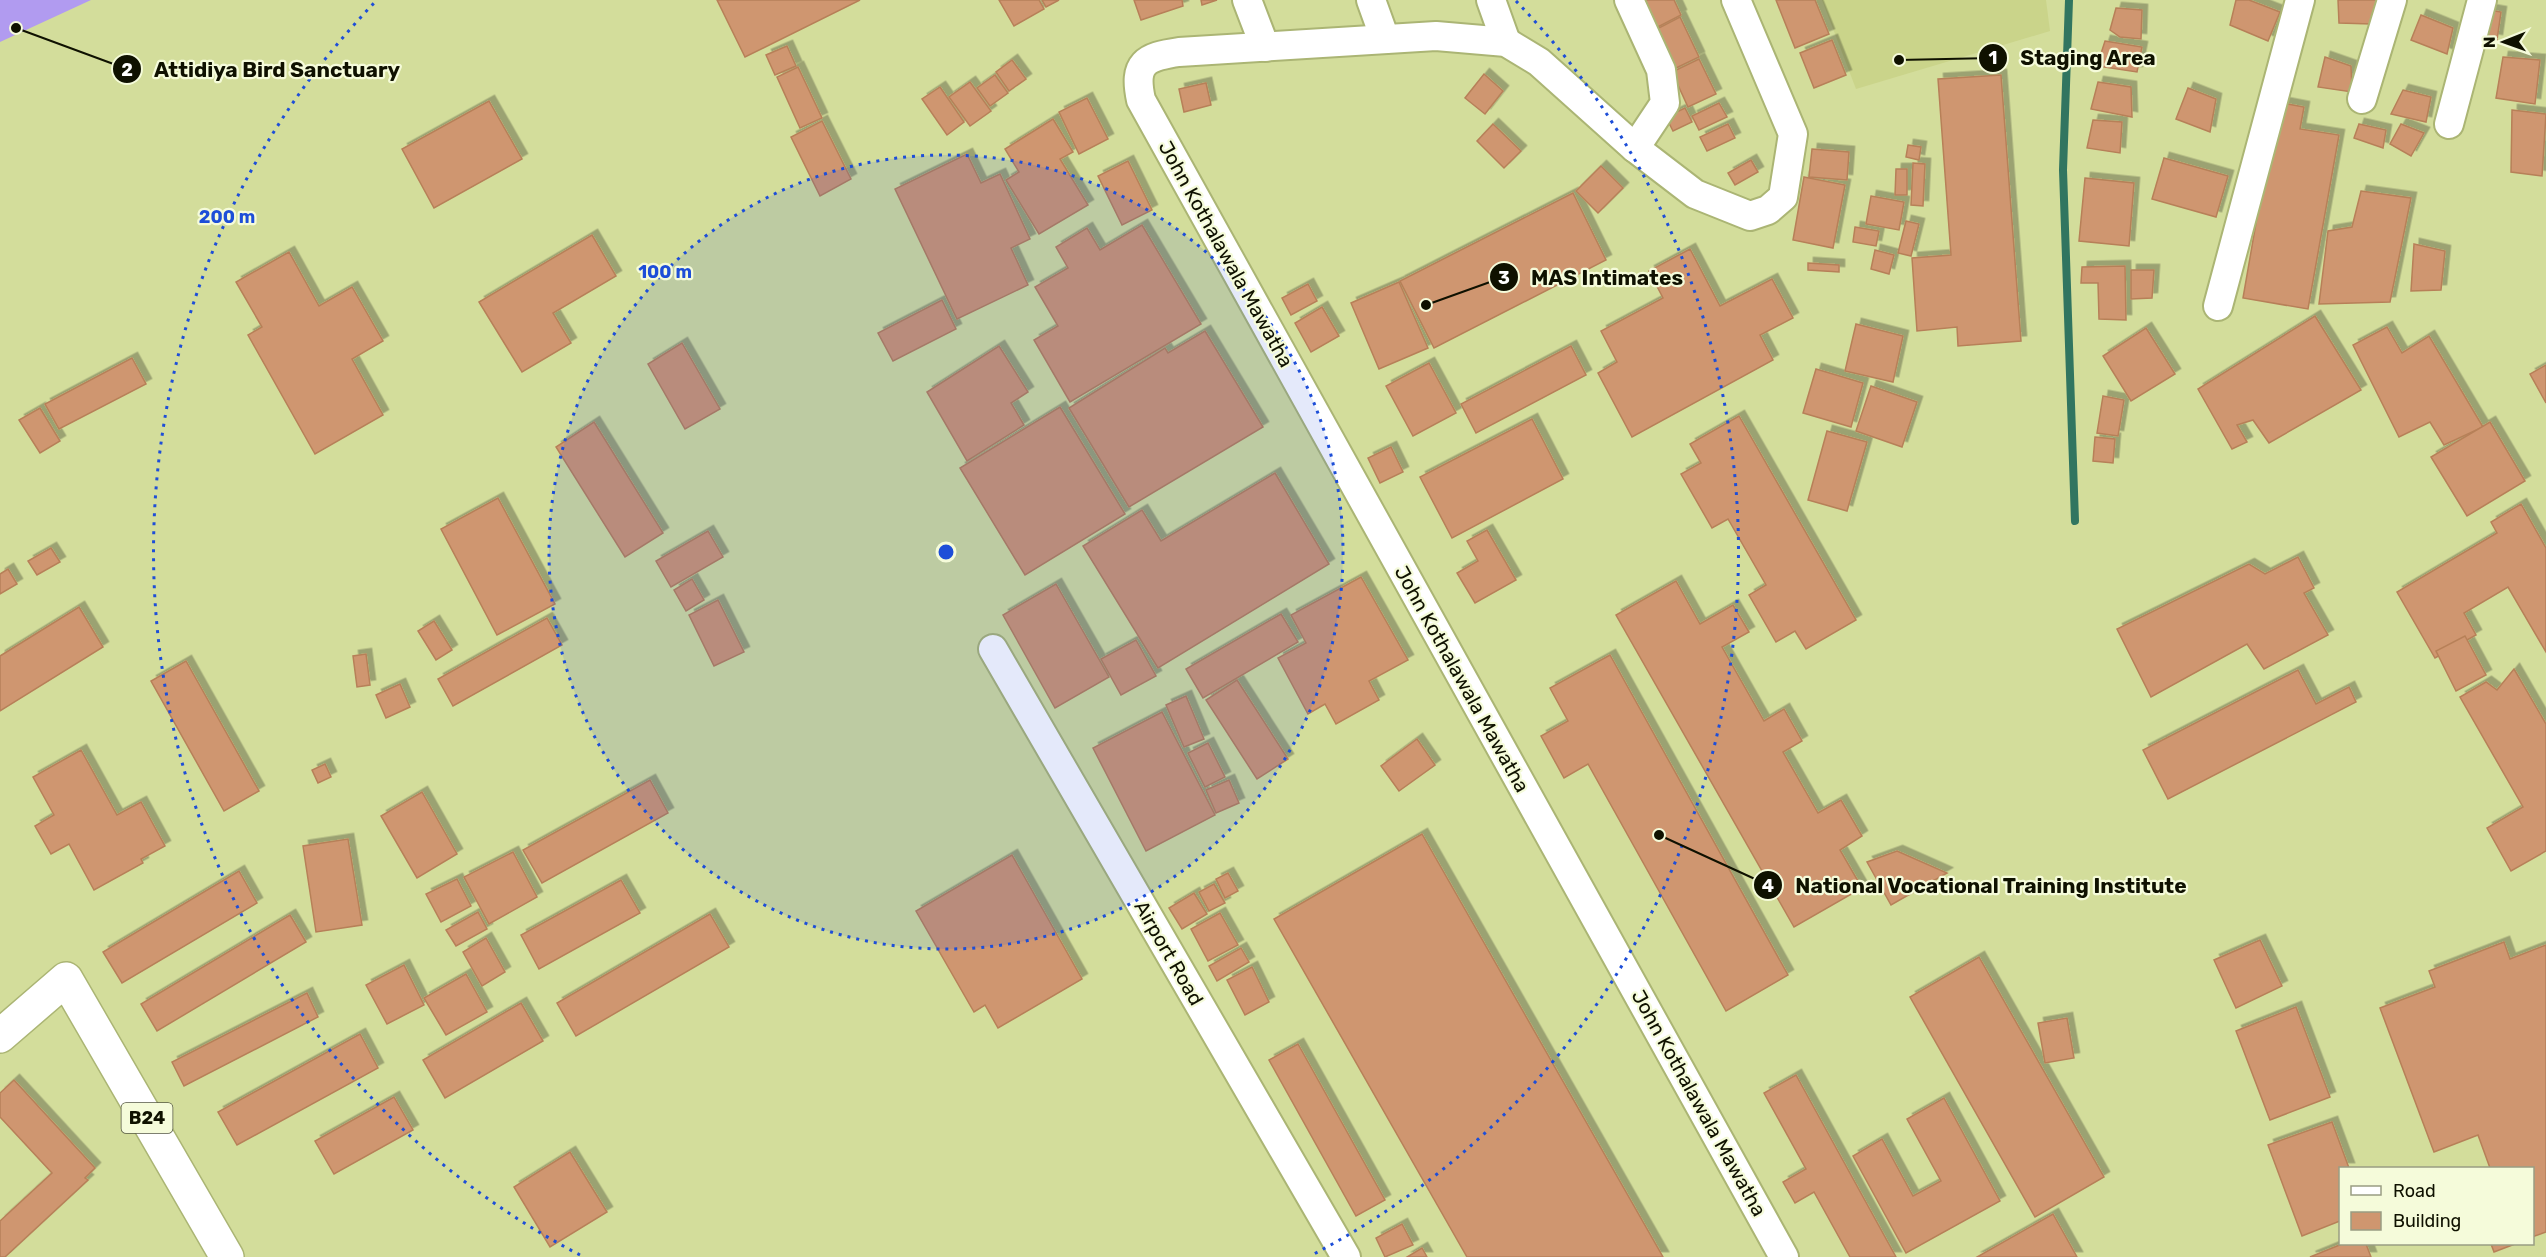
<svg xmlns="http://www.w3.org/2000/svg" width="2546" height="1257" viewBox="0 0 2546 1257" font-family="Rubik,sans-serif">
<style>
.built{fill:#cad48a}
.green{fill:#b19bf0}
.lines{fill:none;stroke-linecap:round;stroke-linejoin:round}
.stream{stroke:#317560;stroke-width:8}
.building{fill:#cf966f;stroke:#b78059;stroke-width:1.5;filter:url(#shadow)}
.minor-casing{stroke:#abb574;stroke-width:32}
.major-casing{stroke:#abb574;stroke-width:36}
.minor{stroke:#fff;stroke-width:28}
.major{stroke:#fff;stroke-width:33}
.ring{fill:none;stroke:#1d4ed8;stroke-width:3;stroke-dasharray:3 6}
.labels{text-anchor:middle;stroke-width:4.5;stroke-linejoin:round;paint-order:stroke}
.shield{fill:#f5fbda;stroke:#545741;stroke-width:1.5}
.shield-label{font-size:18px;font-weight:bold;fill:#0f1100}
.street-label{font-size:20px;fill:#0f1100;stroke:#f5fbda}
.centre{fill:#1d4ed8;stroke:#f5fbda;stroke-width:3}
.ring-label{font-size:18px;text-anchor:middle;font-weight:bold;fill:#1d4ed8;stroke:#f5fbda;stroke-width:4.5;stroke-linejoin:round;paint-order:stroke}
.leader{fill:none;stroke:#0f1100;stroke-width:2}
.callout-dot{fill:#0f1100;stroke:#f5fbda;stroke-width:2}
.mark-label{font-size:18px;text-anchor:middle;font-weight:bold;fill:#fff}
.callout-label{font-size:21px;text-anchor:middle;font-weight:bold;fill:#0f1100;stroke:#f5fbda;stroke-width:4.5;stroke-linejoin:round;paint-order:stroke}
</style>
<defs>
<filter id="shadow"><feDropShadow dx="5.5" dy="-5.5" stdDeviation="0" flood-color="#0004"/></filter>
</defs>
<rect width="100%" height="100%" fill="#d3dd9b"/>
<!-- built -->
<path class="built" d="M1822 0H2046L2050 31 1856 89Z"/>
<!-- green -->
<path class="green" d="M0 0H91L0 42Z"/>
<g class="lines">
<!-- stream -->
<path class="stream" d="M2069 0 2063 170 2075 521"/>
</g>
<!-- building -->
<g class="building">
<path d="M717 0H860L745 57Z"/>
<path d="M999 0H1039L1044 9 1014 26Z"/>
<path d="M1042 0H1059L1046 7Z"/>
<path d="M1134 0H1182L1183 6 1141 20Z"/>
<path d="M1201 0H1217L1202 5Z"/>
<path d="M1640 0H1674L1681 15 1654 29Z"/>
<path d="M1776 0H1815L1829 34 1795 48Z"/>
<path d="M2236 0H2249L2280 12 2268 41 2230 25Z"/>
<path d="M2338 0H2379L2371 24 2339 23Z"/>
<path d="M2116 8 2142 10 2141 39 2120 37 2110 30Z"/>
<path d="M2489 10 2501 12 2497 40 2484 38Z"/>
<path d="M2421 15 2453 28 2447 54 2411 40Z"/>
<path d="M1680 17 1699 57 1672 70 1653 31Z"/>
<path d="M1832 40 1846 75 1814 88 1800 53Z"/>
<path d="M2105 41 2142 47 2137 72 2097 66Z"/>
<path d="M787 46 796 66 775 75 766 55Z"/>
<path d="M2325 57 2351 66 2352 92 2318 87Z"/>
<path d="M2503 57 2540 60 2535 104 2496 98Z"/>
<path d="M1699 59 1716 94 1688 107 1672 72Z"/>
<path d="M1012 60 1026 79 1009 91 996 72Z"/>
<path d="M798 67 822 118 800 128 777 77Z"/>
<path d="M1484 74 1503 91 1485 114 1465 98Z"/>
<path d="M995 75 1008 93 990 106 977 88Z"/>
<path d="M2001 75 2021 341 1958 346 1957 327 1917 331 1912 258 1951 255 1938 79Z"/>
<path d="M970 82 991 111 970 126 949 97Z"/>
<path d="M2098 82 2131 87 2132 117 2091 109Z"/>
<path d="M1206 83 1211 105 1184 112 1179 89Z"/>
<path d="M940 87 964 122 947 135 922 99Z"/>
<path d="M2188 88 2216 99 2210 132 2176 119Z"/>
<path d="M2403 90 2431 97 2426 122 2391 114Z"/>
<path d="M1087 98 1108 139 1079 154 1059 112Z"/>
<path d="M489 101 522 159 434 208 402 149Z"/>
<path d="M2277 102 2304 107 2300 129 2339 135 2308 309 2243 298Z"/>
<path d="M1719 103 1727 117 1699 130 1692 116Z"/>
<path d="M1685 108 1692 122 1673 131 1666 117Z"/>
<path d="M2512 110 2546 114 2542 176 2511 172Z"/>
<path d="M1053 119 1073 152 1060 159 1088 205 1039 234 1006 180 1019 172 1005 149Z"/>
<path d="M2093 120 2122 122 2120 153 2087 148Z"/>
<path d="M822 121 851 179 820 196 791 137Z"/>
<path d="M1493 124 1521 151 1504 168 1477 141Z"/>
<path d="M1728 124 1735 138 1707 151 1700 137Z"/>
<path d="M2359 124 2386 130 2383 148 2354 138Z"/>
<path d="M2401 124 2424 133 2411 156 2390 144Z"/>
<path d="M1908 145 1921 147 1919 160 1906 157Z"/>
<path d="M1812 149 1849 152 1847 180 1809 177Z"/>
<path d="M967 154 981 183 1000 174 1030 239 1011 248 1028 285 957 319 895 189Z"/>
<path d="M2164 158 2228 176 2216 217 2152 199Z"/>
<path d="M1751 160 1758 172 1735 185 1728 173Z"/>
<path d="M1128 161 1152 210 1122 225 1098 176Z"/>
<path d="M1913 163 1925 164 1923 206 1911 205Z"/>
<path d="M1601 166 1623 188 1598 213 1576 191Z"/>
<path d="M1896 169H1907V195H1895Z"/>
<path d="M1804 177 1845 185 1833 248 1793 240Z"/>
<path d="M2085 178 2134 183 2129 246 2079 241Z"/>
<path d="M2361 191 2411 198 2390 302 2319 304 2328 231 2352 227Z"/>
<path d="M1573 193 1606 260 1434 348 1400 281Z"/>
<path d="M1871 196 1904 202 1899 230 1866 224Z"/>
<path d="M1906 221 1919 224 1911 256 1898 253Z"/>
<path d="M1142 225 1201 324 1070 402 1034 340 1058 326 1035 287 1068 268 1056 247 1087 228 1100 250Z"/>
<path d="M1855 227 1879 231 1876 246 1853 242Z"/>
<path d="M592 235 616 276 553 313 571 343 522 372 479 302Z"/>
<path d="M2414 244 2445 251 2441 290 2411 291Z"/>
<path d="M1690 249 1720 306 1772 279 1793 318 1760 335 1773 360 1632 437 1598 373 1617 362 1601 331 1663 298 1649 271Z"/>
<path d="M1875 250 1894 255 1889 274 1871 269Z"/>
<path d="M289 252 319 306 352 287 383 341 352 359 383 415 315 454 248 335 262 327 236 282Z"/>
<path d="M1808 263 1839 265V272L1808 270Z"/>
<path d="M2125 266 2126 320 2099 319 2098 283H2081L2082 267Z"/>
<path d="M2131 270H2154L2152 298 2131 299Z"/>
<path d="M1399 282 1428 348 1379 369 1351 303Z"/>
<path d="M1308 284 1317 301 1291 315 1282 298Z"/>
<path d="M942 300 956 329 893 361 878 333Z"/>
<path d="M1322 307 1339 336 1311 352 1295 323Z"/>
<path d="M2315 316 2361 390 2269 443 2253 420 2237 425 2247 442 2232 449 2198 389Z"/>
<path d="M1856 324 1903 336 1893 382 1845 371Z"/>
<path d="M2387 327 2402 353 2429 336 2483 427 2444 445 2430 422 2399 437 2353 345Z"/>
<path d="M2146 328 2175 374 2131 401 2103 356Z"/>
<path d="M1205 331 1263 427 1129 507 1069 408 1165 348 1168 353Z"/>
<path d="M682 343 720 409 685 429 648 364Z"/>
<path d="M999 346 1028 392 1011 403 1024 425 967 461 927 392Z"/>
<path d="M1571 346 1586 375 1476 433 1461 404Z"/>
<path d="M132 358 146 384 59 429 45 404Z"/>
<path d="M1429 363 1456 413 1413 436 1386 386Z"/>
<path d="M2546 365V403L2530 374Z"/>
<path d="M1816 369 1863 383 1851 427 1803 413Z"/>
<path d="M1871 386 1917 402 1902 447 1856 431Z"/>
<path d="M2103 396 2124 400 2118 436 2097 433Z"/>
<path d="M1060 407 1125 514 1025 575 960 468Z"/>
<path d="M40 408 60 441 40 453 19 420Z"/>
<path d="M1739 416 1856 620 1806 649 1795 631 1776 642 1749 595 1766 585 1728 519 1712 528 1681 474 1701 463 1690 444Z"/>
<path d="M1532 419 1563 479 1452 538 1420 477Z"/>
<path d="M594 422 663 533 625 557 556 447Z"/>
<path d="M2490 422 2525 481 2467 516 2431 457Z"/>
<path d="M1827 431 1867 442 1847 511 1808 500Z"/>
<path d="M2095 437 2115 439 2113 463 2093 461Z"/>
<path d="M1391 447 1403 472 1380 483 1368 458Z"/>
<path d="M1275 473 1329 564 1158 668 1083 546 1142 510 1161 541Z"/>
<path d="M498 498 555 604 497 635 441 529Z"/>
<path d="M2521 504 2546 548V652L2508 587 2464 613 2476 635 2435 658 2397 592 2497 533 2491 522Z"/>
<path d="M1487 530 1516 580 1475 603 1457 573 1478 561 1467 541Z"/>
<path d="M708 531 723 557 671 587 656 561Z"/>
<path d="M51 548 60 562 37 575 28 561Z"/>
<path d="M2298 557 2314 588 2304 593 2328 635 2264 669 2247 644 2151 697 2117 629 2249 564 2265 574Z"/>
<path d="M8 569 17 584 0 594V574Z"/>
<path d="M1361 577 1408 660 1369 681 1379 700 1336 724 1325 704 1308 714 1278 658 1306 643 1291 615Z"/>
<path d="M692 579 704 600 686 611 674 590Z"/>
<path d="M1676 581 1700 624 1733 605 1749 632 1722 647 1764 721 1784 709 1802 741 1783 752 1818 813 1841 800 1862 836 1840 850 1862 888 1794 927 1616 615Z"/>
<path d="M1056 584 1109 677 1055 708 1003 615Z"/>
<path d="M718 600 744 652 714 666 689 615Z"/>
<path d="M79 607 103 647 0 711V656Z"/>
<path d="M1281 614 1298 642 1203 698 1186 669Z"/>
<path d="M547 618 562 645 453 706 438 679Z"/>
<path d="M434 621 452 650 436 660 418 631Z"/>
<path d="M2465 636 2486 675 2456 691 2436 651Z"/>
<path d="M1136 640 1156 676 1121 695 1101 659Z"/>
<path d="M366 654 370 685 357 687 353 656Z"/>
<path d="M1610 655 1788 975 1726 1011 1588 764 1564 778 1541 736 1568 721 1550 688Z"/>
<path d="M186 661 259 791 224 811 151 681Z"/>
<path d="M2514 669 2546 724V851L2511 871 2487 828 2523 807 2460 697 2486 682 2497 690Z"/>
<path d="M2298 670 2316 704 2349 687 2356 702 2168 799 2143 750Z"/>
<path d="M1237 680 1288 759 1257 779 1206 700Z"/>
<path d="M400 684 410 707 386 718 376 695Z"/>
<path d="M1186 696 1204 739 1184 747 1166 705Z"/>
<path d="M1162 712 1215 815 1146 851 1093 748Z"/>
<path d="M1417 739 1435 765 1399 791 1381 766Z"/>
<path d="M1208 743 1225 777 1205 787 1188 753Z"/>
<path d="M81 750 117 815 141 802 165 846 141 859 143 863 94 890 69 844 51 854 35 826 54 815 33 777Z"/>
<path d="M325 764 331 777 318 783 312 770Z"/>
<path d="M650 780 668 813 542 883 523 850Z"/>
<path d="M1229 780 1239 803 1216 813 1206 790Z"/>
<path d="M422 792 457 854 417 878 381 816Z"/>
<path d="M1422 834 1663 1257H1467L1274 919Z"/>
<path d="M348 839 362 925 316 932 303 846Z"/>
<path d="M1897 851 1947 873 1891 905 1867 862Z"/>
<path d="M513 852 537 897 489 924 464 877Z"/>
<path d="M1012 855 1082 979 998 1028 985 1005 974 1012 916 911Z"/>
<path d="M239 871 257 903 122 983 103 952Z"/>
<path d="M1228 873 1238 891 1225 898 1216 879Z"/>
<path d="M457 879 471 906 441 922 426 894Z"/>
<path d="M621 880 640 913 539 969 521 935Z"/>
<path d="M1214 884 1225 903 1209 911 1199 892Z"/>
<path d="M1194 893 1207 914 1182 929 1169 908Z"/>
<path d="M478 912 487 929 456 946 446 930Z"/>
<path d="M1220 913 1238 945 1208 961 1191 929Z"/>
<path d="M710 914 729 947 576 1036 557 1003Z"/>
<path d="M290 915 306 942 157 1031 141 1004Z"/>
<path d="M486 938 505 972 482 986 463 952Z"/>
<path d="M2260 940 2282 986 2236 1008 2214 960Z"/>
<path d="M2504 942 2510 959 2546 945V1232L2532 1237V1168H2490L2478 1135 2434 1152 2380 1008 2435 987 2429 971Z"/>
<path d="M1241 948 1249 962 1217 981 1209 966Z"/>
<path d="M1979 957 2104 1177 2035 1217 1910 997Z"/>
<path d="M404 965 424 1005 387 1024 366 985Z"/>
<path d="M1252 967 1269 1002 1245 1015 1227 980Z"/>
<path d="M466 974 487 1012 446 1035 424 998Z"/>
<path d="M307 993 318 1017 184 1086 172 1062Z"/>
<path d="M521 1003 543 1041 445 1098 423 1060Z"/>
<path d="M2296 1007 2330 1097 2270 1120 2236 1031Z"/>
<path d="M2067 1018 2074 1058 2045 1063 2038 1023Z"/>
<path d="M360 1034 378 1068 237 1145 218 1112Z"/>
<path d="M1298 1044 1385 1200 1356 1216 1269 1060Z"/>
<path d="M1796 1075 1896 1257H1850L1814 1192 1795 1203 1783 1182 1806 1169 1764 1093Z"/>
<path d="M14 1080 95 1168 85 1178 88 1180 5 1257H0V1221L52 1173 0 1117V1093Z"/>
<path d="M394 1097 413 1130 334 1174 315 1141Z"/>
<path d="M1944 1098 2000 1201 1906 1253 1853 1156 1882 1139 1913 1196 1941 1181 1907 1119Z"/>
<path d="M2332 1122 2349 1168H2340V1221L2302 1236 2268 1145Z"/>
<path d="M570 1152 607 1212 550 1247 514 1187Z"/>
<path d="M2053 1214 2077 1257H1977Z"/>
<path d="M1402 1224 1413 1245 1385 1257 1376 1238Z"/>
<path d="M2342 1244H2366L2371 1257H2310Z"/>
<path d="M2491 1244H2515L2494 1252Z"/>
<path d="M1422 1248 1427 1257H1407Z"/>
</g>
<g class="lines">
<defs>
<g id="minor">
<path d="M1247 0 1265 47"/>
<path d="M1371 0 1385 39"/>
<path d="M1491 0 1506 42"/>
<path d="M1629 0 1661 70 1665 103 1635 148"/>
<path d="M1736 0 1793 134 1783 197 1768 210 1750 216 1695 194 1635 148 1539 62 1506 42 1436 36 1179 52C1145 57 1133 63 1141 100L1784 1257"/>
<path d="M2362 99 2392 0"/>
<path d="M2449 124 2482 0"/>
<path d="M2218 306 2300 0"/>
<path d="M993 649 1346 1257"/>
</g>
<path id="major" d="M0 1036 66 979 227 1257"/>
</defs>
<!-- minor casing -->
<use href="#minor" class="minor-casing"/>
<!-- major casing -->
<use href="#major" class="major-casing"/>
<!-- minor -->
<use href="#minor" class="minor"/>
<!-- major -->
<use href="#major" class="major"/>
</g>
<!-- distance rings -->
<circle cx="946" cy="552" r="397" fill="#1d4ed8" fill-opacity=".12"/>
<g class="ring">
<circle cx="946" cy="552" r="397"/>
<path d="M580 1255A793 793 0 0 1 376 1M1516 1A793 793 0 0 1 1312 1255"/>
</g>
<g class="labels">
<!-- shield labels -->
<rect class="shield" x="121.5" y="1103" width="51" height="30" rx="4.5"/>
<g class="shield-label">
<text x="147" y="1124">B24</text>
</g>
<!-- street labels -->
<g class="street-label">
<text transform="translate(1226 254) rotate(61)" y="7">John Kothalawala Mawatha</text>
<text transform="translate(1462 679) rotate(61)" y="7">John Kothalawala Mawatha</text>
<text transform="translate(1169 953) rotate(60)" y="7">Airport Road</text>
<text transform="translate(1699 1103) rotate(61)" y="7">John Kothalawala Mawatha</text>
</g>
</g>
<circle cx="946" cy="552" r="9" class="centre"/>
<g class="ring-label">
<text x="227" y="223">200 m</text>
<text x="665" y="278">100 m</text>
</g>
<!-- callouts -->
<path class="leader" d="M1899 60L1993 58M16 28L127 69M1426 305L1504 277M1659 835L1768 885"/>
<g class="callout-dot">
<circle cx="1899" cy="60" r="6"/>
<circle cx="16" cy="28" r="6"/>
<circle cx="1426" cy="305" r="6"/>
<circle cx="1659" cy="835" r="6"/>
<circle cx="1993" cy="58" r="15"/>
<circle cx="127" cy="69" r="15"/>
<circle cx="1504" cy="277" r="15"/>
<circle cx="1768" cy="885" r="15"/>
</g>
<g class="mark-label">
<text x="1993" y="64">1</text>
<text x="127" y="76">2</text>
<text x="1504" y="284">3</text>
<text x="1768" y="892">4</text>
</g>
<g class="callout-label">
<text x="2088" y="65">Staging Area</text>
<text x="277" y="77">Attidiya Bird Sanctuary</text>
<text x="1607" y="285">MAS Intimates</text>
<text x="1991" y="893">National Vocational Training Institute</text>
</g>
<!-- legend -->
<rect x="2339" y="1167" width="195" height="78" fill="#f5fbda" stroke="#999d83" stroke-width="1.5"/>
<rect x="2351" y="1186" width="30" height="9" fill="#ffffff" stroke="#999d83" stroke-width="1.5"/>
<text x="2393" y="1197" font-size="18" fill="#0f1100">Road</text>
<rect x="2351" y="1212" width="30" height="18" fill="#cf966f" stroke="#999d83" stroke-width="1.5"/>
<text x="2393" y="1227" font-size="18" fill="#0f1100">Building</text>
<!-- north arrow -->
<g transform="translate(2504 42) rotate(269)" stroke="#f5fbda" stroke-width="4.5" paint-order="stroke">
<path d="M0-4.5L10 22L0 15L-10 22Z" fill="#0f1100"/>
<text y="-9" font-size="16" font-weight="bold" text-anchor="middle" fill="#0f1100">N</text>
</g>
</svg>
